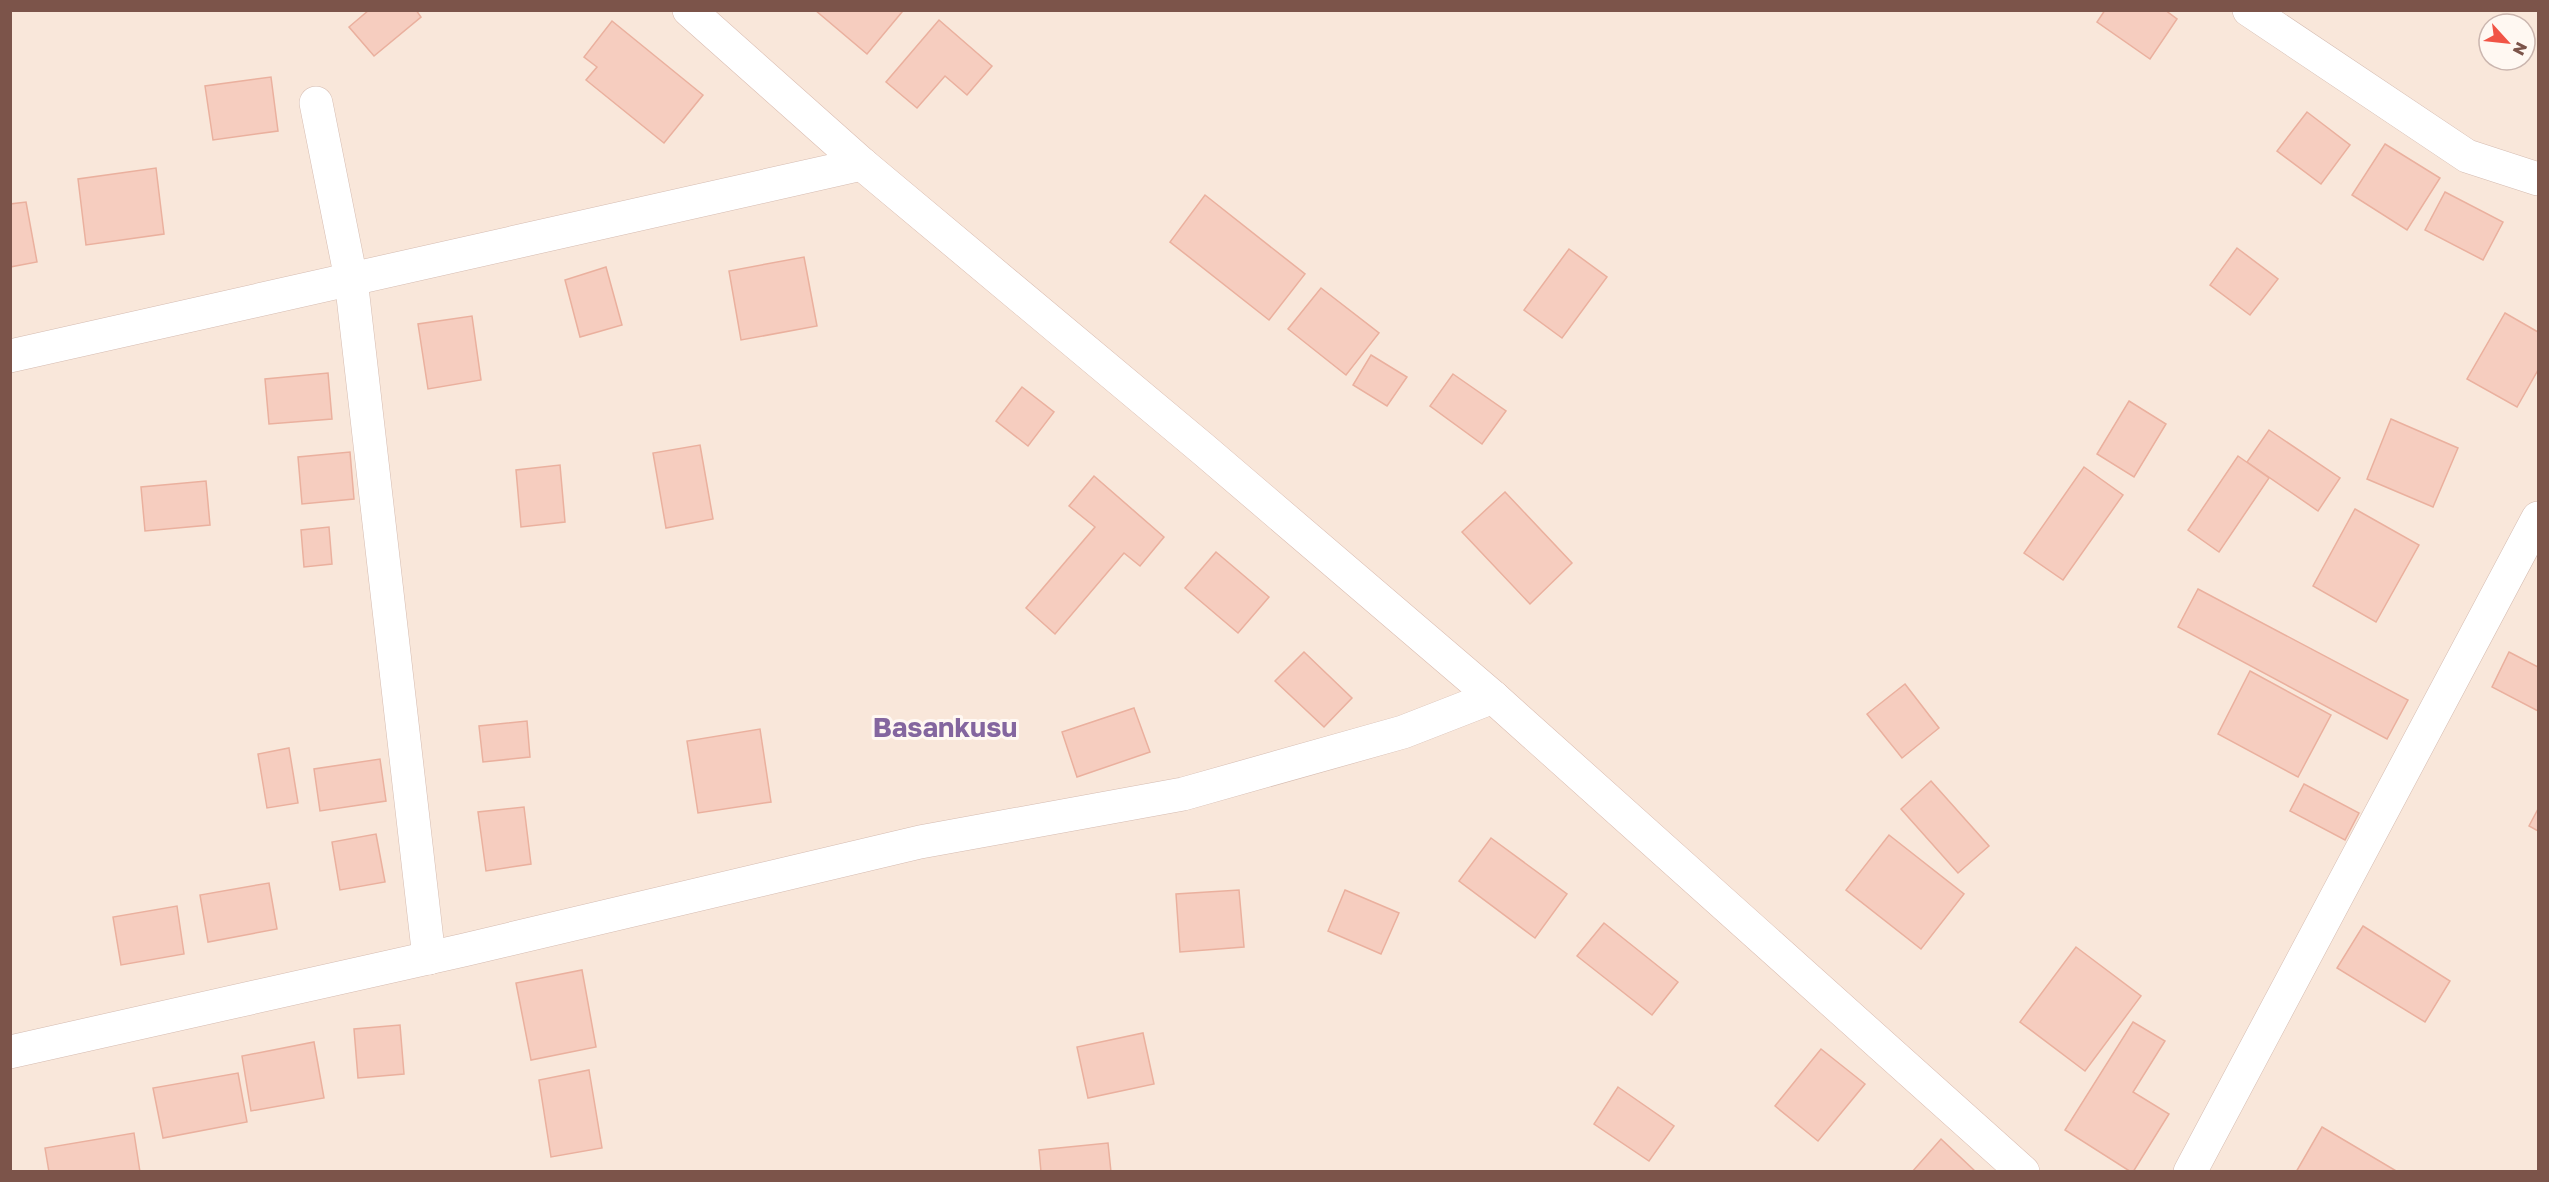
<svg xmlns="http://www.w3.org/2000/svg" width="2549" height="1182" viewBox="0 0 2549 1182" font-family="'Golos Text',sans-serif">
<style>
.residential{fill:#f9e7da;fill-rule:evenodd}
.building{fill:#f6cdbf;stroke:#eab09e;stroke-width:1.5}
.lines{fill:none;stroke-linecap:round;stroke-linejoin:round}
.street-casing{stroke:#d5bbb0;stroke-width:34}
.secondary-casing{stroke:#dabcb0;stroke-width:34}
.street{stroke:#fff;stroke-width:33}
.secondary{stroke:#fff;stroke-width:33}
.labels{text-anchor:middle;stroke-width:6;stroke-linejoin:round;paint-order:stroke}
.town-label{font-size:27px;font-weight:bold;fill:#84669f;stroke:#fff8f2}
</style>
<rect width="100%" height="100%" fill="#fef3ea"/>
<!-- residential -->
<path class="residential" d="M11 11H2538V1171H11ZM2489 24H2525V60H2489Z"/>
<!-- building -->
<g class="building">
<path d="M369 10H416L421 17 374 56 349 27Z"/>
<path d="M815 10H900L902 12 867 54Z"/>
<path d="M2105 10H2165L2177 19 2150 59 2097 22Z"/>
<path d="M939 20 992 66 967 95 945 76 917 108 886 82Z"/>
<path d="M612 21 703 95 664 143 586 80 597 67 584 57Z"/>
<path d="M271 77 278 131 213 140 205 86Z"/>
<path d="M2307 112 2350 145 2321 184 2277 151Z"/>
<path d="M2385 144 2440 178 2407 230 2352 195Z"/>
<path d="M156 168 164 234 86 245 78 179Z"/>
<path d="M2445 192 2503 222 2483 260 2425 230Z"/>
<path d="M1205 195 1305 274 1269 320 1170 242Z"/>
<path d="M26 202 37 262 10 267V204Z"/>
<path d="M2237 248 2278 279 2250 315 2210 285Z"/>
<path d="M1569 249 1607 277 1562 338 1524 310Z"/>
<path d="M804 257 817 326 741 340 729 271Z"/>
<path d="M606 267 622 325 580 337 565 280Z"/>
<path d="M1321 288 1379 333 1346 375 1288 329Z"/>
<path d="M2505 313 2538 332V370L2517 407 2467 379Z"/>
<path d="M472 316 481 380 428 389 418 324Z"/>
<path d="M1371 355 1407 377 1387 406 1353 385Z"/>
<path d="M328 373 332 419 269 424 265 379Z"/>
<path d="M1453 374 1506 411 1482 444 1430 406Z"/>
<path d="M1022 387 1054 412 1028 446 996 421Z"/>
<path d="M2129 401 2166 424 2134 477 2097 454Z"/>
<path d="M2391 419 2458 448 2433 507 2367 479Z"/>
<path d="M2269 430 2340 478 2318 511 2247 462Z"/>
<path d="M700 445 713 519 666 528 653 453Z"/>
<path d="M350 452 354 499 302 504 298 457Z"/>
<path d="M2238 456 2269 478 2219 552 2188 530Z"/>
<path d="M560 465 565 522 521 527 516 470Z"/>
<path d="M2084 467 2123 495 2063 580 2024 553Z"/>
<path d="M1094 476 1164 537 1140 566 1124 553 1055 634 1026 608 1095 527 1069 506Z"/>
<path d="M206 481 210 525 145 531 141 487Z"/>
<path d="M1505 492 1572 563 1530 604 1462 532Z"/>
<path d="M2355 509 2419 545 2376 622 2313 586Z"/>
<path d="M329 527 332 564 304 567 301 530Z"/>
<path d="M1216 552 1269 597 1238 633 1185 588Z"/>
<path d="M2198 589 2408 700 2387 739 2178 627Z"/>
<path d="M1304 652 1352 698 1324 727 1275 681Z"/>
<path d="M2509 652 2538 667V711L2492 687Z"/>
<path d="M2250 671 2331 715 2298 777 2218 734Z"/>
<path d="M1905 684 1939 728 1902 758 1867 714Z"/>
<path d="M1134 708 1150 752 1077 777 1062 732Z"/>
<path d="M527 721 530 757 483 762 479 726Z"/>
<path d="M760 729 771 802 698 813 687 741Z"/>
<path d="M289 748 298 803 267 808 258 754Z"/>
<path d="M380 759 386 801 320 811 314 769Z"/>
<path d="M1931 781 1989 846 1958 873 1901 809Z"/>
<path d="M2304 784 2359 813 2345 840 2290 811Z"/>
<path d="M524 807 531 864 486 871 478 812Z"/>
<path d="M2538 809V831L2529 826Z"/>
<path d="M376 834 385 882 340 890 332 842Z"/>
<path d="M1889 835 1964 894 1921 949 1846 890Z"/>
<path d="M1491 838 1567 894 1535 938 1459 881Z"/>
<path d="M269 883 277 929 208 942 200 895Z"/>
<path d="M1239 890 1244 947 1180 952 1176 894Z"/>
<path d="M1345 890 1399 913 1381 954 1328 931Z"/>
<path d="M177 906 184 954 121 965 113 917Z"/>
<path d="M1604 923 1678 982 1652 1015 1577 956Z"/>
<path d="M2363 926 2450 981 2425 1022 2337 968Z"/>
<path d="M2076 947 2141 996 2085 1071 2020 1022Z"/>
<path d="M582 970 596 1047 531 1060 516 983Z"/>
<path d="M2133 1022 2165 1041 2133 1092 2169 1114 2133 1172H2131L2065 1130Z"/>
<path d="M400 1025 404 1074 358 1078 354 1029Z"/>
<path d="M1143 1033 1154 1084 1088 1098 1077 1047Z"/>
<path d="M314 1042 324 1098 251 1111 242 1056Z"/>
<path d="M1821 1049 1865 1084 1818 1141 1775 1106Z"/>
<path d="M589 1070 602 1148 551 1157 539 1080Z"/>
<path d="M238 1073 247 1122 163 1138 153 1088Z"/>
<path d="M1618 1087 1674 1126 1649 1161 1594 1124Z"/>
<path d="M2322 1127 2398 1172H2296Z"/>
<path d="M134 1133 140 1172H49L45 1148Z"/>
<path d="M1941 1139 1976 1172H1912Z"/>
<path d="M1108 1143 1111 1172H1041L1039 1150Z"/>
</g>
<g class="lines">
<defs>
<g id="street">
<path d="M2249 10 2467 156 2538 179"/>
<path d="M316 103 351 279 429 958"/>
<path d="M10 356 862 164"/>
<path d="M10 1052 464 950 920 842 1183 794 1403 732 1493 697"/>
<path d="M2190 1172 2538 518"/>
</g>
<path id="secondary" d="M689 10 862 164 1203 449 1493 697 2023 1172"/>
</defs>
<!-- street casing -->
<use href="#street" class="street-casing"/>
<!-- secondary casing -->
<use href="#secondary" class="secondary-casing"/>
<!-- street -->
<use href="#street" class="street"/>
<!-- secondary -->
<use href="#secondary" class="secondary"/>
</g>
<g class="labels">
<!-- town labels -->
<g class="town-label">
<text x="945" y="737">Basankusu</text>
</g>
</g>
<!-- border -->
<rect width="2549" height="1182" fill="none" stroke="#7c544a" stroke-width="24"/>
<!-- north arrow -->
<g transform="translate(2507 42) rotate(117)"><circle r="28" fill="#fff8f2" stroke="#cbb6af" stroke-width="1.5"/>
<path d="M0-4.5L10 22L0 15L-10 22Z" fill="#f15446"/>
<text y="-9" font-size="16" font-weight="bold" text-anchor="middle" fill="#7c544a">N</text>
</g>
</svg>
